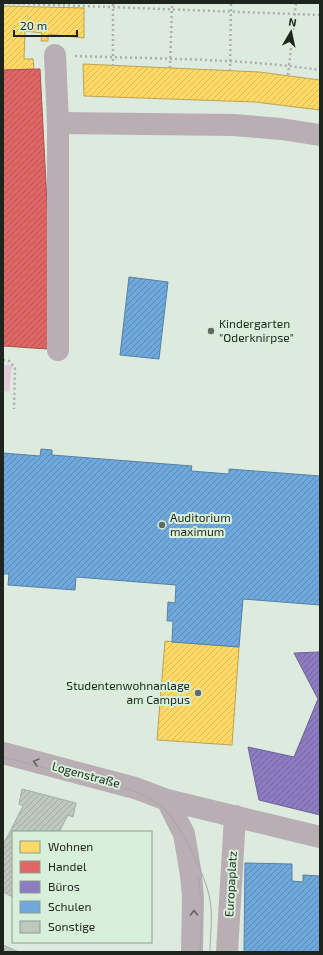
<svg xmlns="http://www.w3.org/2000/svg" width="323" height="955" viewBox="0 0 323 955" font-family="'Exo 2',sans-serif">
<style>
.green{fill:#e2cad8}
.homes{fill:url(#homes-hatch);stroke:#bba350}
.shops{fill:url(#shops-hatch);stroke:#a65250}
.offices{fill:url(#offices-hatch);stroke:#6c6292}
.schools{fill:url(#schools-hatch);stroke:#5681a3}
.building{fill:url(#building-hatch);stroke:#a5afa6}
.lines{fill:none;stroke-linecap:round;stroke-linejoin:round}
.path{stroke:#adaeac;stroke-width:2.5;stroke-dasharray:2 3;stroke-linecap:butt}
.minor{stroke:#b8aeb4;stroke-width:22}
.tram{stroke:#a7a8a7;stroke-width:1}
.oneway{stroke:#636362}
.poi-dot{fill:#606a61;stroke:#d8efda;stroke-width:1.5}
.labels{text-anchor:middle;stroke-width:4;stroke-linejoin:round;paint-order:stroke}
.poi-label{font-size:12px;fill:#1d251e;stroke:#d8efda;text-anchor:start}
.street-label{font-size:12px;fill:#1d251e;stroke:#d8efda}
</style>
<defs>
<pattern id="homes-hatch" width="6" height="6" patternUnits="userSpaceOnUse"><rect width="6" height="6" fill="#ffd966"/><path d="M-1 1l2-2M0 6l6-6M5 7l2-2" fill="none" stroke="#daba58"/></pattern>
<pattern id="shops-hatch" width="6" height="6" patternUnits="userSpaceOnUse"><rect width="6" height="6" fill="#e06666"/><path d="M-1 1l2-2M0 6l6-6M5 7l2-2" fill="none" stroke="#b55453"/></pattern>
<pattern id="offices-hatch" width="6" height="6" patternUnits="userSpaceOnUse"><rect width="6" height="6" fill="#8e7cc3"/><path d="M-1 1l2-2M0 6l6-6M5 7l2-2" fill="none" stroke="#73659e"/></pattern>
<pattern id="schools-hatch" width="6" height="6" patternUnits="userSpaceOnUse"><rect width="6" height="6" fill="#6fa8dc"/><path d="M-1 1l2-2M0 6l6-6M5 7l2-2" fill="none" stroke="#5b89b2"/></pattern>
<pattern id="building-hatch" width="6" height="6" patternUnits="userSpaceOnUse"><rect width="6" height="6" fill="#bec8bf"/><path d="M-1 1l2-2M0 6l6-6M5 7l2-2" fill="none" stroke="#a3aca4"/></pattern>
</defs>
<rect width="100%" height="100%" fill="#ddeade"/>
<!-- green -->
<path class="green" d="M3 365H12L9 392 3 391Z"/>
<!-- homes -->
<g class="homes">
<path d="M3 6 84 8V38L48 34V41H41L42 33 25 31 24 59H33L34 69 3 70Z"/>
<path d="M83 64 259 72 320 80V110L255 102 84 96Z"/>
<path d="M165 641 239 647 232 745 157 740Z"/>
</g>
<!-- shops -->
<path class="shops" d="M40 69 51 279 48 349 3 346V70Z"/>
<!-- offices -->
<path class="offices" d="M320 652V815L259 800 248 747 294 757 318 699 294 653Z"/>
<!-- schools -->
<g class="schools">
<path d="M129 277 168 282 159 359 120 355Z"/>
<path d="M41 449 52 450V455L192 466 191 471 229 474V469L320 476V605L243 599 239 647 172 642 173 621H167L168 602 175 603 176 585 76 577 75 590 8 585 9 574H3V453L40 456Z"/>
<path d="M245 863 292 864V881L303 882V875L320 876V952H244Z"/>
</g>
<!-- building -->
<g class="building">
<path d="M22 789 76 803 73 817 68 815 59 832H13V897L3 892V845L23 806 19 804Z"/>
<path d="M3 945 19 952H3Z"/>
</g>
<g class="lines">
<!-- path -->
<g class="path">
<path d="M3 3 320 15"/>
<path d="M75 56C157 59 239 58 320 70"/>
<path d="M113 66V3"/>
<path d="M170 68 172 3"/>
<path d="M230 71 231 3"/>
<path d="M288 75 296 3"/>
<path d="M3 360 9 361 15 368 14 409"/>
</g>
<!-- minor -->
<g class="minor">
<path d="M55 55 58 123V350"/>
<path d="M58 123 234 125 281 129 320 135"/>
<path d="M3 753 135 788 167 800 320 837"/>
<path d="M167 800 184 834 191 875 193 897 192 952"/>
<path d="M227 952 235 816"/>
</g>
<!-- tram -->
<g class="tram">
<path d="M3 757 131 790C144 795 158 802 167 812 183 830 206 876 210 900 213 917 210 935 210 952"/>
<path d="M198 876 202 904 200 952"/>
</g>
</g>
<!-- one-way arrows -->
<defs><path id="oneway-chevron" d="M-2-3.5L2.5 0L-2 3.5" fill="none" stroke-width="1.6" stroke-linecap="round" stroke-linejoin="round"/></defs>
<g class="oneway">
<use href="#oneway-chevron" transform="translate(36 762) rotate(-165)"/>
<use href="#oneway-chevron" transform="translate(194 913) rotate(-90)"/>
</g>
<!-- markers -->
<g class="poi-dot">
<circle cx="211" cy="331" r="4"/>
<circle cx="162" cy="525" r="4"/>
<circle cx="198" cy="693" r="4"/>
</g>
<g class="labels">
<!-- poi labels -->
<g class="poi-label">
<text x="219" y="328">Kindergarten<tspan x="219" dy="14">"Oderknirpse"</tspan></text>
<text x="170" y="522">Auditorium<tspan x="170" dy="14">maximum</tspan></text>
<text x="190" y="690" text-anchor="end">Studentenwohnanlage<tspan x="190" dy="14">am Campus</tspan></text>
</g>
<!-- street labels -->
<g class="street-label">
<text transform="translate(86 775) rotate(15)" y="4">Logenstraße</text>
<text transform="translate(231 884) rotate(-87)" y="4">Europaplatz</text>
</g>
</g>
<!-- border -->
<rect width="323" height="955" fill="none" stroke="#1d251e" stroke-width="8"/>
<!-- legend -->
<rect x="12" y="831" width="140" height="112" fill="#d8efda" stroke="#8d9e8f"/>
<rect x="20" y="841" width="20" height="12" fill="#ffd966" stroke="#8d9e8f"/>
<text x="48" y="851" font-size="12" fill="#1d251e">Wohnen</text>
<rect x="20" y="861" width="20" height="12" fill="#e06666" stroke="#8d9e8f"/>
<text x="48" y="871" font-size="12" fill="#1d251e">Handel</text>
<rect x="20" y="881" width="20" height="12" fill="#8e7cc3" stroke="#8d9e8f"/>
<text x="48" y="891" font-size="12" fill="#1d251e">Büros</text>
<rect x="20" y="901" width="20" height="12" fill="#6fa8dc" stroke="#8d9e8f"/>
<text x="48" y="911" font-size="12" fill="#1d251e">Schulen</text>
<rect x="20" y="921" width="20" height="12" fill="#bec8bf" stroke="#8d9e8f"/>
<text x="48" y="931" font-size="12" fill="#1d251e">Sonstige</text>
<!-- north arrow -->
<g transform="translate(291 32) rotate(9)" stroke="#d8efda" stroke-width="3" paint-order="stroke">
<path d="M0-3L7 15L0 10L-7 15Z" fill="#1d251e"/>
<text y="-6" font-size="11" font-weight="bold" text-anchor="middle" fill="#1d251e">N</text>
</g>
<!-- scale -->
<path d="M14 30v6h63v-6" fill="none" stroke="#1d251e" stroke-width="2"/>
<text x="20" y="30" font-size="12" fill="#1d251e" stroke="#d8efda" stroke-width="3" paint-order="stroke">20 m</text>
</svg>
